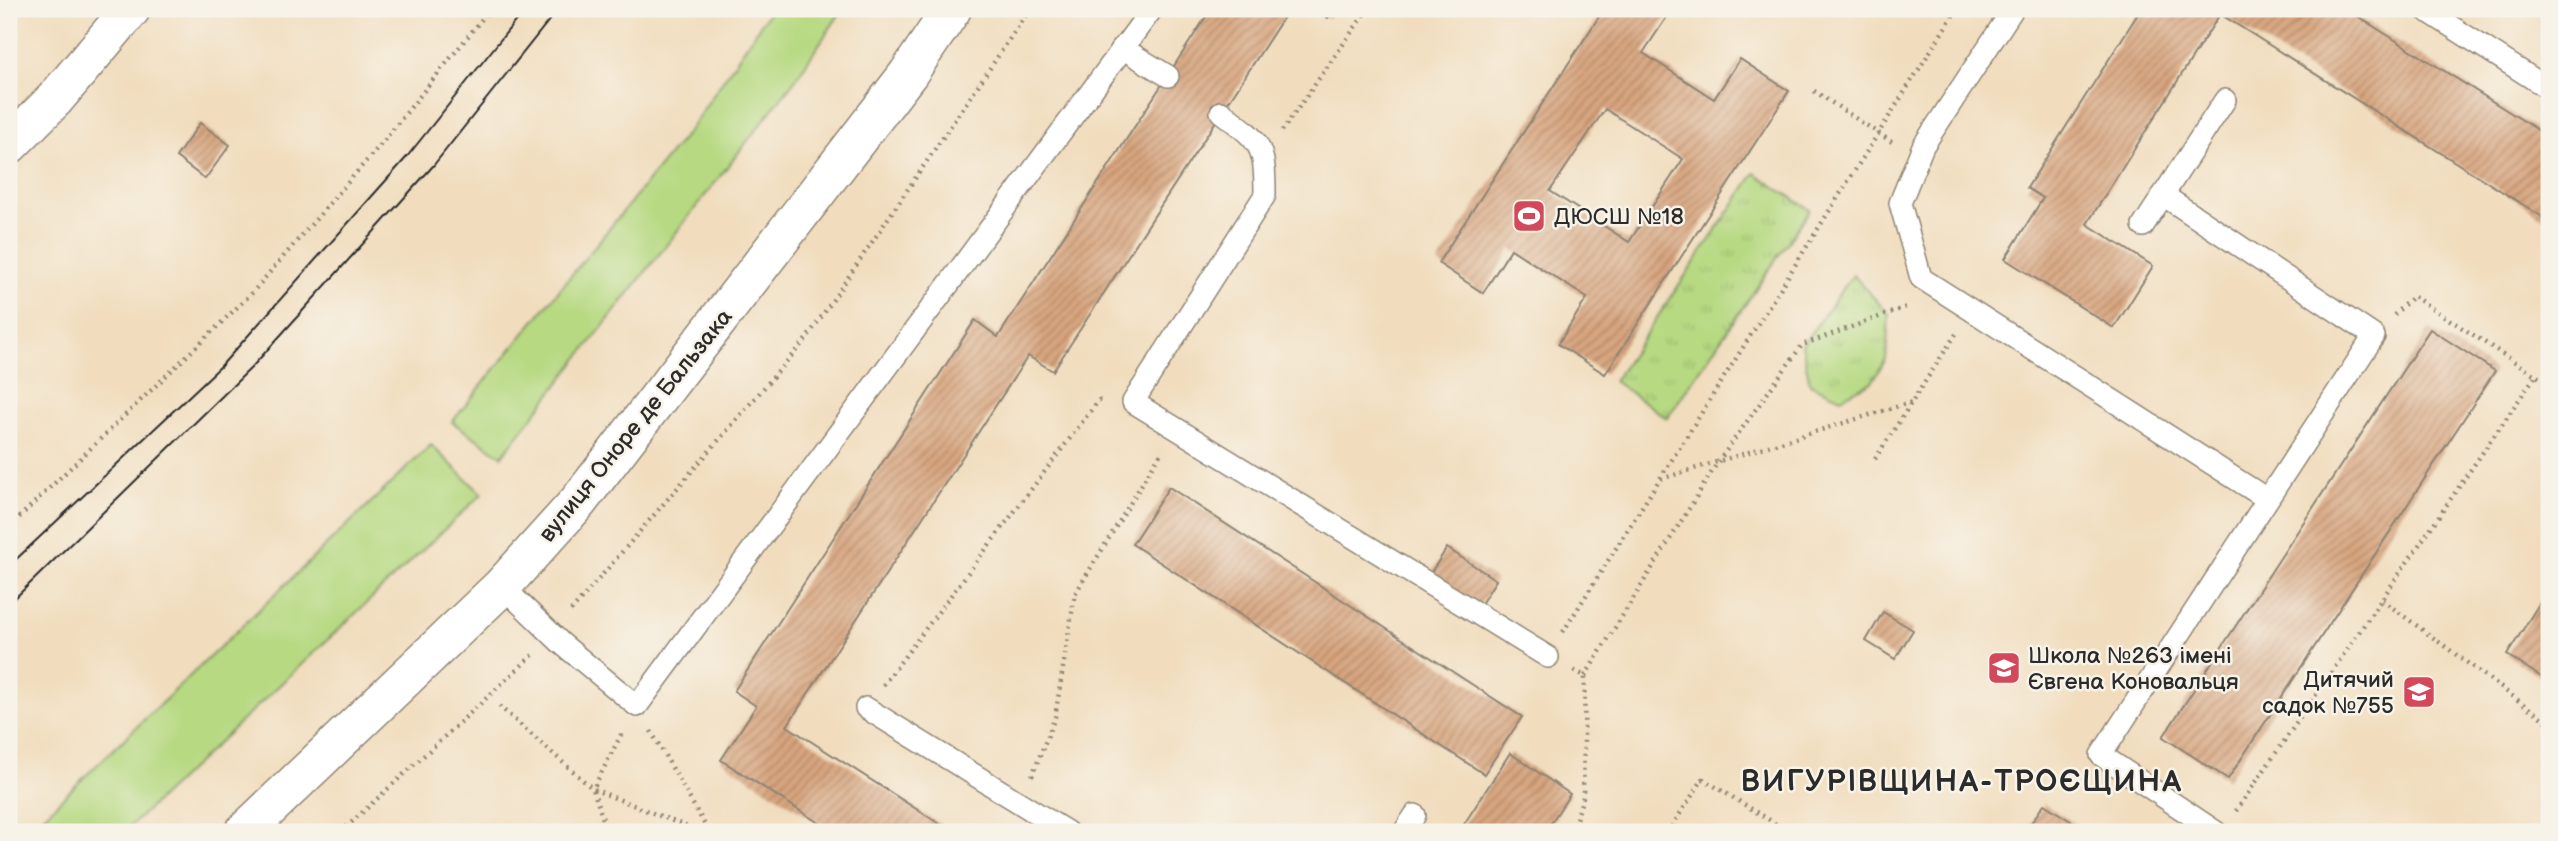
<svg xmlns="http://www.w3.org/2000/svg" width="2558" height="841" viewBox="0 0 2558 841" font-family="'Balsamiq Sans',sans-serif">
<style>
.grass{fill:#b6d981;stroke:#708256;stroke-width:2}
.park{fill:url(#park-tufts);stroke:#708256;stroke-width:2}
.building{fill:url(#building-hatch);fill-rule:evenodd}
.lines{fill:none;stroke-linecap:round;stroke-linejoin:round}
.service-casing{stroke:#8e8474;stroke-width:24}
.tertiary-casing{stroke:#8e8474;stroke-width:41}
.path{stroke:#8e8474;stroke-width:4.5;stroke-dasharray:2 5;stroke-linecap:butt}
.service{stroke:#fff;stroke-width:21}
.tertiary{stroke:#fff;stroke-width:38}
.tram{stroke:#2b2b2b;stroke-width:2}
.labels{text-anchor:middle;stroke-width:5;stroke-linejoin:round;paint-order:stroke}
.poi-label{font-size:23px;fill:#2b2b2b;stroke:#f7f3e8;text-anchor:start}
.street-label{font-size:23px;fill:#2b2b2b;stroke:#f7f3e8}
.district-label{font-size:30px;font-weight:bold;letter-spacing:2px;fill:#2b2b2b;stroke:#f7f3e8}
</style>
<defs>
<pattern id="park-tufts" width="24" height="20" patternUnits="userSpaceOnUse" patternTransform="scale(1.75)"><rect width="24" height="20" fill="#b6d981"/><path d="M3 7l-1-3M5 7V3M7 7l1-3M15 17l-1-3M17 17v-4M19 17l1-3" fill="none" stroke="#9dba70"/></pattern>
<pattern id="building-hatch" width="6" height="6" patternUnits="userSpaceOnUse" patternTransform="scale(1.75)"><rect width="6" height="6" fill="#d8a57f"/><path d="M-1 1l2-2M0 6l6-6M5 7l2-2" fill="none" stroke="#af8768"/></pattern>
</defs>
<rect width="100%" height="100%" fill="#f7f3e8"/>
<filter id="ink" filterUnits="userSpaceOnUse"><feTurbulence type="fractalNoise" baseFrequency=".0143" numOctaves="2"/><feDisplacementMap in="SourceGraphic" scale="14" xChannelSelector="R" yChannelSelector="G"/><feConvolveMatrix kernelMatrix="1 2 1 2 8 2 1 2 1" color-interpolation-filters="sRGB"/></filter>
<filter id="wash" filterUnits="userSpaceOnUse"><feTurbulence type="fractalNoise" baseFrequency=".00686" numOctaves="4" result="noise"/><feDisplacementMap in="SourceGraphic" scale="28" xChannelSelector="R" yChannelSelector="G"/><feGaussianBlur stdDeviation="1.57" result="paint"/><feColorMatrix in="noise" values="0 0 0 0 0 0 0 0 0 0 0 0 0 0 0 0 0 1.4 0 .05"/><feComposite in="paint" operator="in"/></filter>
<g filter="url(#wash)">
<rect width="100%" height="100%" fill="#f1ddbe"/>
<!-- grass -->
<g class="grass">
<path d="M771 9H843L795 80 502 456 452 422 691 128Z"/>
<path d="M431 445 482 494 124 832H27Z"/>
</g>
<!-- park -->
<g class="park">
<path d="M1755 173 1810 210 1667 418 1614 381Z"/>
<path d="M1853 275 1889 314 1886 359 1872 382 1841 398 1810 384 1802 345Z"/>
</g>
<g id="blocks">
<!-- building -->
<g class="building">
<path d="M1211 9H1289L1053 371 1028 356 787 726 952 832H833L721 760 756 706 734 691 975 320 998 337Z"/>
<path d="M1313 9H1335L1328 18Z"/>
<path d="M1604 9H1665L1670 12 1643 53 1714 99 1740 59 1789 91 1605 374 1558 344 1587 298 1511 249 1483 293 1438 263ZM1605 109 1683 159 1629 242 1550 191Z"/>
<path d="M2141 9H2346L2549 137V221L2220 14 2087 224 2153 266 2114 328 2005 259 2043 198 2027 188Z"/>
<path d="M200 123 230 145 205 179 176 157Z"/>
<path d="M2430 329 2495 371 2228 779 2163 737Z"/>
<path d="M1169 487 1522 717 1484 774 1132 544Z"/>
<path d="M1447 548 1496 580 1479 607 1430 574Z"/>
<path d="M2549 588V682L2507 655Z"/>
<path d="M1883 612 1913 630 1895 659 1866 641Z"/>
<path d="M1510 753 1570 794 1545 832H1459Z"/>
<path d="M2044 804 2088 832H2025Z"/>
</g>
</g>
</g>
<g filter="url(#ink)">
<use href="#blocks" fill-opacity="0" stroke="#8e8474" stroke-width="2"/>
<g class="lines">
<defs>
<g id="service">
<path d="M2013 9 1923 146 1900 203 1921 278 2267 499"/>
<path d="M2424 9 2549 89"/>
<path d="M1122 48 1168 76"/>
<path d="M1221 112C1261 142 1265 145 1265 195L1133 402 1548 657"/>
<path d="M2163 195 2374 336 2101 755 2216 832"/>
<path d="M2143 226 2225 100"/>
<path d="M502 586 561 643 637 706 1152 9"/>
<path d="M866 708 1067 832"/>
<path d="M1404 832 1415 815"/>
</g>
<g id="tertiary">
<path d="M9 145 55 99 131 9"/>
<path d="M244 832 502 586 578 502 908 74 952 9"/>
</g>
</defs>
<!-- service casing -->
<use href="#service" class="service-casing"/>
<!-- tertiary casing -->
<use href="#tertiary" class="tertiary-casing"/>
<!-- path -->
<g class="path">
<path d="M1814 91 1895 144"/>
<path d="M1282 131 1368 9"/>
<path d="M2394 315 2413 296 2549 384"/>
<path d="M1875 459 1956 334"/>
<path d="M1661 479 1912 402"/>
<path d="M9 527 251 294 382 143 490 9"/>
<path d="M2382 600 2549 723"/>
<path d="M571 611 807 338 1030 9"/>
<path d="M1563 632 1957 9"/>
<path d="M1585 676 1718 462 1802 345 1909 306"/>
<path d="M883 685 1099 400 1104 401"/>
<path d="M499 706 593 789 700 832"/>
<path d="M651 731 709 832"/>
<path d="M1032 776 1055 717 1075 594 1162 451"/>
<path d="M2236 811 2536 375"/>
<path d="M341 832 533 655"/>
<path d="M607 832 593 789 623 731"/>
<path d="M1572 832 1583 797 1585 676 1573 670"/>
<path d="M1668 832 1703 779 1789 832"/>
</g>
<!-- service -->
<use href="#service" class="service"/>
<!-- tertiary -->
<use href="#tertiary" class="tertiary"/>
<!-- tram -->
<g class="tram">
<path d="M9 566 221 366 406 158 525 9"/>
<path d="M9 604 252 367 433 166 558 9"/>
</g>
</g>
</g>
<!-- icons -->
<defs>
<symbol id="stadium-square" viewBox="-11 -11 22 22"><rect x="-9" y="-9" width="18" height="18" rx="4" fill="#d1495b" stroke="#f7f3e8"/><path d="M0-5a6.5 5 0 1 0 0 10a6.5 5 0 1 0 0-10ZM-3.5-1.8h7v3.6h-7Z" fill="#fff"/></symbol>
<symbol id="school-square" viewBox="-11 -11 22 22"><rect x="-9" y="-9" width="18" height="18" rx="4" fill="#d1495b" stroke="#f7f3e8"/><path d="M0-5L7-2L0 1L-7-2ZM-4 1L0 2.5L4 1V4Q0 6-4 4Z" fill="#fff"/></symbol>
</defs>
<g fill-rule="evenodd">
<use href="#stadium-square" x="1510" y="197" width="38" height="38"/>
<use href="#school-square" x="1985" y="649" width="38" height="38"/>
<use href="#school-square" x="2400" y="673" width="38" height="38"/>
</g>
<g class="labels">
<!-- poi labels -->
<g class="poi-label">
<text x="1554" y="224">ДЮСШ №18</text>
<text x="2028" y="663">Школа №263 імені<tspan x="2028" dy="26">Євгена Коновальця</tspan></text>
<text x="2394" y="687" text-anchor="end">Дитячий<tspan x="2394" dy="26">садок №755</tspan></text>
</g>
<!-- street labels -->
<g class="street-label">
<text transform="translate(635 425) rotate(-51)" y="8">вулиця Оноре де Бальзака</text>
</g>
<!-- district labels -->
<g class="district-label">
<text x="1962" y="791">ВИГУРІВЩИНА-ТРОЄЩИНА</text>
</g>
</g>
<!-- margin -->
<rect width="2558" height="841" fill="none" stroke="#f7f3e8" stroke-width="35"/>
</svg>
